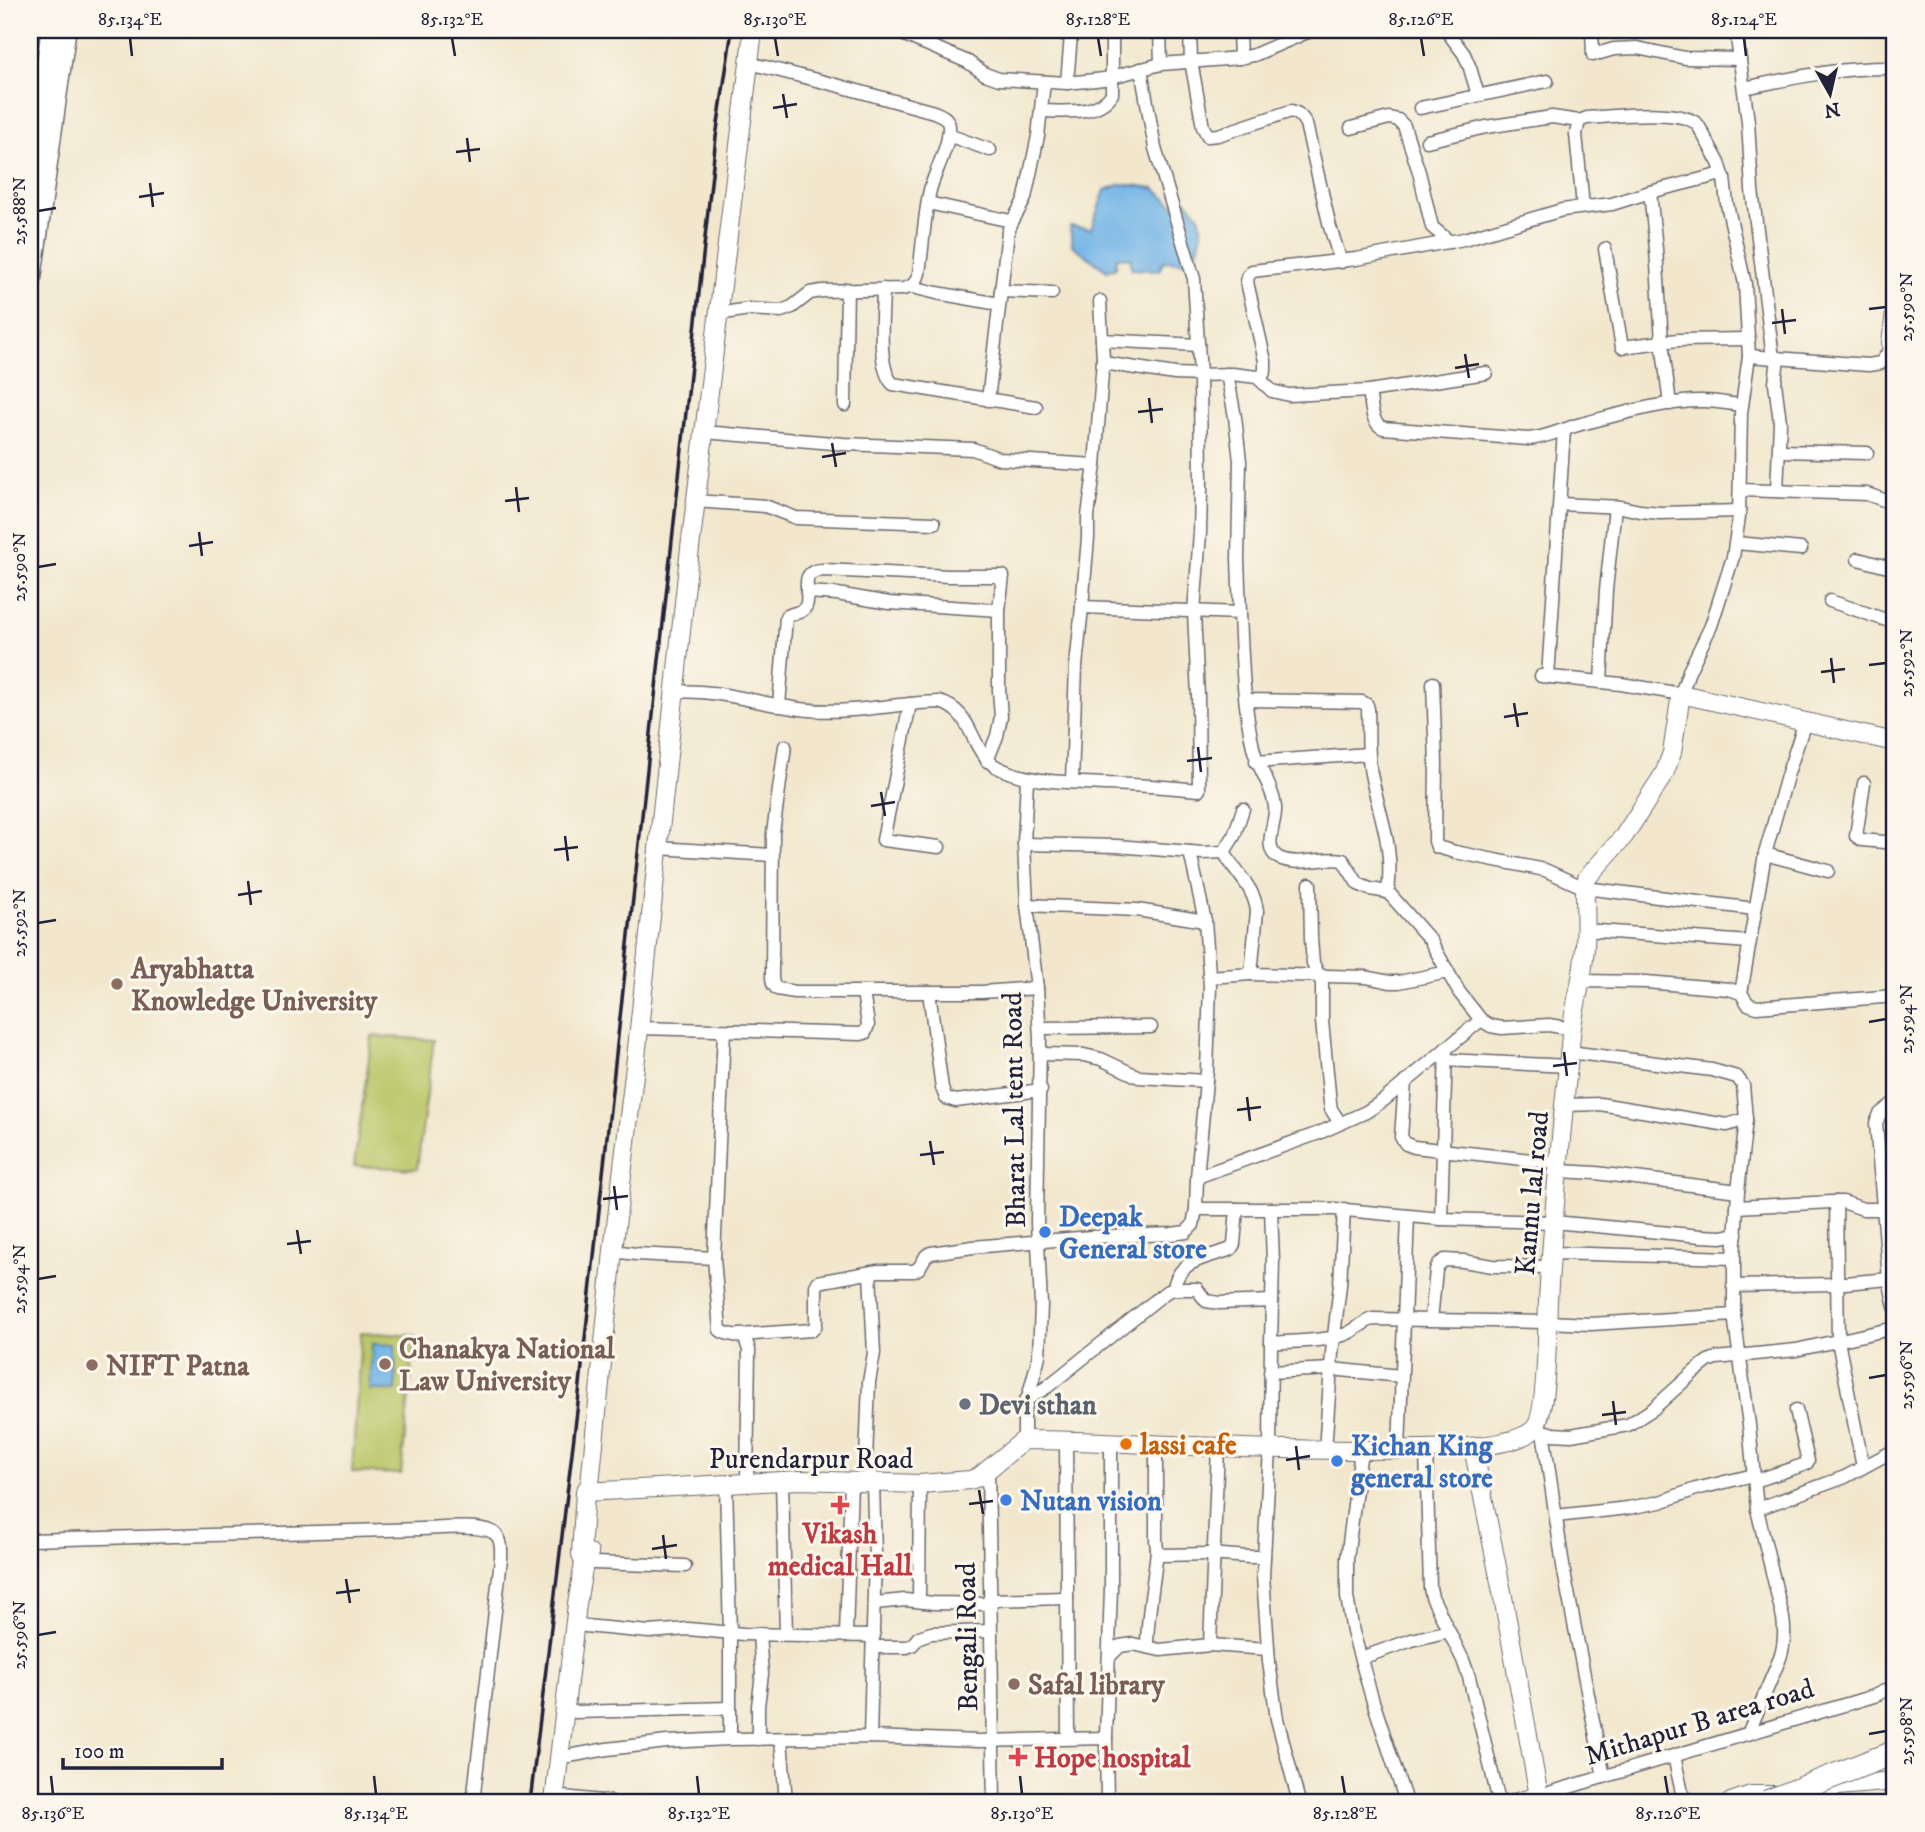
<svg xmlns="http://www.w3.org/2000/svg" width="1925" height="1832" viewBox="0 0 1925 1832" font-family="'IM FELL DW Pica',serif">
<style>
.green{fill:#bac668;stroke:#6e7452;stroke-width:2}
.water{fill:#71b3e6;stroke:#4a6a90;stroke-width:2}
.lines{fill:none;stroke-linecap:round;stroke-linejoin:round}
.street-casing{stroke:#6b676e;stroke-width:15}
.secondary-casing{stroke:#6b676e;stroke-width:20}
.primary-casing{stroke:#6b676e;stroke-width:22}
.street{stroke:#fff;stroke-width:12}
.secondary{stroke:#fff;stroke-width:18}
.primary{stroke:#fff;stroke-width:19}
.rail{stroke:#22223b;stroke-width:3.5}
.highway-bridge-casing{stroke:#6b676e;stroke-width:25;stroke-linecap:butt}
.highway-bridge{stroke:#fff;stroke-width:23}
.ticks{fill:none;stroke:#22223b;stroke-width:2.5}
.education-dot{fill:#8d6e63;stroke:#fbf7ec;stroke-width:2.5}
.shop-dot{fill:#3f7fe0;stroke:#fbf7ec;stroke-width:2.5}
.worship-dot{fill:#6b7280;stroke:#fbf7ec;stroke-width:2.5}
.food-dot{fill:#e8710a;stroke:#fbf7ec;stroke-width:2.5}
.health-dot{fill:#e0444e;stroke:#fbf7ec;stroke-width:2.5}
.labels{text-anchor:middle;stroke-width:6;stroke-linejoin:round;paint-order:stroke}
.education-label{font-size:28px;font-weight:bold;fill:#785e54;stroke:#fbf7ec;text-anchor:start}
.street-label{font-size:28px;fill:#22223b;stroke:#fbf7ec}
.shop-label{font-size:28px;font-weight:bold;fill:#366cbe;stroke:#fbf7ec;text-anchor:start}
.worship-label{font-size:28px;font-weight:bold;fill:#5b616d;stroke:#fbf7ec;text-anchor:start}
.food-label{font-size:28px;font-weight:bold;fill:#c56008;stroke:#fbf7ec;text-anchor:start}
.health-label{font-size:28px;font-weight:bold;fill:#be3a42;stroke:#fbf7ec}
.neatline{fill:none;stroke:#22223b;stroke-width:2.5}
.ticks-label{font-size:18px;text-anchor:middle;fill:#22223b}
</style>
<rect width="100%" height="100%" fill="#fbf7ec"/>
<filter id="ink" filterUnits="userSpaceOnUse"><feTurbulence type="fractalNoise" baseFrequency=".0143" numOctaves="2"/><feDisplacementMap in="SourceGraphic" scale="14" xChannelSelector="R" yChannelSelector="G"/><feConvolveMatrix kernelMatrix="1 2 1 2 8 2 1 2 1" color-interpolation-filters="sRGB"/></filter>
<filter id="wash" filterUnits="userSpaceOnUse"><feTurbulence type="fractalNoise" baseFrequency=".00686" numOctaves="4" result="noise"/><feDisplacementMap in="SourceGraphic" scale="28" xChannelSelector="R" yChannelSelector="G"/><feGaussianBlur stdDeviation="1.57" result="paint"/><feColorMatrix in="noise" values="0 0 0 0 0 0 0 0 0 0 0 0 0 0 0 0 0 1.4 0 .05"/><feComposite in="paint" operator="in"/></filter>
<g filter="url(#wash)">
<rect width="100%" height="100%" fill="#f2e7cd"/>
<!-- green -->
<g class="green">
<path d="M372 1036 434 1040 417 1169 354 1166Z"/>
<path d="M361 1332 415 1336 401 1474 352 1472Z"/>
</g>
<!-- water -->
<g class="water">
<path d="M1122 184 1154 188 1176 207 1187 201 1199 215 1202 233 1198 249 1187 262 1163 261 1160 270 1131 269V258L1117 257 1116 267 1107 271 1072 245 1070 226 1091 229 1105 190Z"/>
<path d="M372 1344 395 1345 396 1390H370Z"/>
</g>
</g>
<g filter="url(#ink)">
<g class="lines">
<defs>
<g id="street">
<path d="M893 30 968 62 985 74 999 79 1067 83"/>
<path d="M1038 30 1071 35 1067 83 1104 79 1161 64"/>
<path d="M1160 30 1161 64 1240 58 1254 55 1312 30"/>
<path d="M1190 30 1191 61 1203 127 1208 136 1218 135 1291 111C1299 113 1302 117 1306 124L1330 227 1341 262"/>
<path d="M1239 30 1240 58"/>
<path d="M1446 30 1464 54 1470 68 1478 95"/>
<path d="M1592 30 1593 55 1614 49 1637 48 1685 58 1740 59"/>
<path d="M1736 30 1748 122 1752 190 1773 358"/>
<path d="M1744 88C1798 77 1840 67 1895 68"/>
<path d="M1420 108 1547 81"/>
<path d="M1041 111C1064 111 1098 116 1112 94V30"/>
<path d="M1351 128 1389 118 1398 120 1404 126 1419 172 1432 227 1450 242"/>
<path d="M948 135 990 150"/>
<path d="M1427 141 1486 127 1552 117 1579 121"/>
<path d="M1650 192 1656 249 1662 341 1670 404"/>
<path d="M928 203 1011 221"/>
<path d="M1605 249 1622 347 1678 340 1749 339"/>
<path d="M912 287 937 293 999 304"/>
<path d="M883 289C883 313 876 367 893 384L1036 407"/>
<path d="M1001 291 1052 293"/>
<path d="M1100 301 1103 360 1110 364 1175 374 1200 375 1232 374 1257 377 1262 376 1265 371V361L1247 282 1248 276 1252 271 1356 259 1464 239 1562 210 1612 204 1650 192 1722 174"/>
<path d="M718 314 749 309 781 311 792 307 810 293 822 291 903 289C914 286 916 283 919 273 923 245 924 217 930 190 935 171 950 145 949 126 948 117 941 115 934 112L836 85 749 63"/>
<path d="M1102 340 1198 345"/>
<path d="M1749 356 1868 365 1881 363 1887 354 1891 343"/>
<path d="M1227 374 1235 417 1240 461 1238 559 1240 613"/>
<path d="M1257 377 1272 391 1289 395 1369 391 1486 373"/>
<path d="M1369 391C1372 404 1370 422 1383 428L1528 439C1546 438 1563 429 1581 424 1617 415 1667 400 1704 401 1717 401 1729 404 1742 405"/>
<path d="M988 400 1008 232C1012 219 1020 210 1025 198L1038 136 1044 82"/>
<path d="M845 405 847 289"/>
<path d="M704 432 844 444 973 449 1000 459 1095 465"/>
<path d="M1779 451 1867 453"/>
<path d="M1740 490 1867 494 1895 504"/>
<path d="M1777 491 1780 422 1775 383 1778 358"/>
<path d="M695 501 765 506 796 518 934 523"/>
<path d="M1560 504 1621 507 1640 511 1660 513 1740 511"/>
<path d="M1736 543 1801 549"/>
<path d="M1858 559 1895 569"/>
<path d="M807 592 837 594 889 603 999 610"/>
<path d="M1830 601 1895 623"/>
<path d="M1082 607 1088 538V516L1095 465 1103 360"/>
<path d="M1541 676 1621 684 1681 694 1689 671 1711 626 1733 557 1739 517 1741 413 1749 356 1745 284 1727 204 1724 178 1719 163 1698 125C1682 107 1611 117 1587 118L1579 121 1576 134 1583 207"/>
<path d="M1548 677 1564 430"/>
<path d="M1601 682 1606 590 1615 507"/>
<path d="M1433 683 1436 763 1435 841 1437 847 1455 852 1545 870 1585 888 1755 909"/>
<path d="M674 692C720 688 764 706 809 710 853 714 895 703 939 702 975 711 969 752 997 767 1030 784 1072 782 1108 784 1138 785 1169 787 1199 790L1198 696 1194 612 1200 533 1201 490 1200 375 1194 279 1155 148 1141 69"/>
<path d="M1246 700 1362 702 1367 705 1368 709C1369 732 1367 753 1371 774 1380 818 1394 845 1388 892L1430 940 1459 992 1481 1020 1491 1026 1502 1028 1549 1025 1572 1029"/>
<path d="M910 704 883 840 939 847"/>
<path d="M779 706 786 617C793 612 802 614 806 606 812 591 796 571 824 570L949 576H1003L999 610V690L1001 717 997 736 987 761"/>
<path d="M785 746 773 833 772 978 773 984 777 989 795 992H982L1037 988"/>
<path d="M1256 762 1368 754"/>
<path d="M1072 782 1076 666 1082 607 1240 613C1242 658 1243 703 1253 747 1257 768 1273 786 1275 807 1277 821 1261 849 1279 858 1298 867 1326 856 1343 860L1358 884 1370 889 1388 892"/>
<path d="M1864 783 1856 836 1862 840 1895 843"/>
<path d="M1024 844 1117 846 1203 853 1224 852 1234 836 1243 809"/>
<path d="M658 848 772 855"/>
<path d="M1224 852C1235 873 1254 886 1257 911L1251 974 1366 977 1390 982H1399L1448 972"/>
<path d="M1765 854 1828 871"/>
<path d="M1310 884 1311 939 1313 963 1322 983V1021L1330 1103 1331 1109 1340 1123"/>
<path d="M1027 905 1137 910 1205 921"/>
<path d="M1585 930 1749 942"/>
<path d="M1209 977 1251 974"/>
<path d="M1579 981 1646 982 1729 989 1741 993 1748 1004 1757 1007 1895 996"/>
<path d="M929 992 942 1088 946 1098 956 1101 1041 1090"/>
<path d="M1741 993 1765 854 1787 776 1805 722"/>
<path d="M639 1028 861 1034 865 1033 868 1025 863 992"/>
<path d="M1040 1028 1151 1027"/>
<path d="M724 1031 714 1258 720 1330C727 1336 737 1334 745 1338L749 1350 747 1483"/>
<path d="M1569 1052 1712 1070 1737 1077 1743 1085 1746 1119 1738 1191 1734 1258V1315L1749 1425 1757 1509 1783 1618C1785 1632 1785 1644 1780 1658L1748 1734"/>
<path d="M1040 1054 1084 1055 1101 1059 1139 1077 1206 1081"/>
<path d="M1446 1060 1569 1066"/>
<path d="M1405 1082 1401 1137 1406 1144 1414 1147 1559 1163"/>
<path d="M1895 1102 1880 1114 1876 1123 1889 1279 1895 1307"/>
<path d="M1564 1105 1600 1104 1727 1125 1746 1119"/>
<path d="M1559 1171 1596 1173 1738 1191"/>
<path d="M1197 1177 1319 1133 1366 1112 1384 1100 1481 1020"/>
<path d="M1836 1202 1838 1341 1863 1467"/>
<path d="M1737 1207 1832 1202H1843L1863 1209H1884"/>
<path d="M1196 1209H1335L1441 1219 1554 1222 1701 1236 1722 1237 1736 1234"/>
<path d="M1271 1209 1273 1261 1271 1343 1270 1449 1263 1576 1269 1662 1277 1719 1299 1802"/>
<path d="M1441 1219 1446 1048"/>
<path d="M613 1251 636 1254 714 1258"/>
<path d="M1552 1253 1734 1258"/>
<path d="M870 1273 874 1353 869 1382 866 1460 873 1483 875 1556 870 1737"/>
<path d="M1733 1286 1834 1284 1889 1279"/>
<path d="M1174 1289C1177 1259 1209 1258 1231 1249L1234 1244 1237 1209"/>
<path d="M1431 1320 1436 1270 1439 1264 1445 1260 1463 1261 1493 1266 1550 1267"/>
<path d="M740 1335 812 1330 815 1327 816 1322V1286L818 1282 878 1271H914L919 1268 926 1256 931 1253 973 1247 1091 1237 1172 1234 1186 1232 1193 1225 1196 1209 1197 1177 1207 1070 1210 986 1205 921 1190 852"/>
<path d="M1271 1343C1294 1341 1320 1342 1343 1335 1354 1332 1361 1323 1372 1319L1547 1322 1591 1324 1734 1315"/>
<path d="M1270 1372 1331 1369 1401 1376"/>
<path d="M1026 1400 1047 1387 1166 1292 1174 1289H1197L1206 1301 1219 1303 1272 1301"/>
<path d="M1536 1429 1553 1434 1571 1435 1628 1425 1653 1409 1694 1372 1708 1361 1716 1358 1796 1350 1895 1328"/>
<path d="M1543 1431 1564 1572 1604 1777"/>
<path d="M1024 1440V1413L1039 1356 1041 1305 1037 1223 1040 1038 1037 988 1027 905 1024 844 1027 778"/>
<path d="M1066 1440 1068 1738"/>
<path d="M1156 1443V1540L1157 1550 1161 1555 1209 1554 1249 1557H1264"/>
<path d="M1426 1449 1430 1588 1432 1597 1463 1660 1469 1677 1499 1802"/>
<path d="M1325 1450 1332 1353 1340 1285 1344 1209"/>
<path d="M1361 1450 1347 1559V1597L1353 1632 1372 1698 1406 1802"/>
<path d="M1399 1450 1408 1216"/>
<path d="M988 1470 994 1802"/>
<path d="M782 1481 786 1634"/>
<path d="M1755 1481 1806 1464 1808 1461 1796 1410"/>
<path d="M726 1484 730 1633V1739"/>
<path d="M1757 1509 1845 1477 1895 1450"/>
<path d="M1556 1516 1628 1508 1660 1502 1696 1489 1754 1475"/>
<path d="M30 1540 422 1529C439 1529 489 1522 498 1537 502 1543 501 1552 501 1559L473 1802"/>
<path d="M593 1563 685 1566"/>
<path d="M989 1600 1067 1598"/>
<path d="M919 1601 920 1484"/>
<path d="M875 1603 905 1600 934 1603 989 1604"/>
<path d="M585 1626 649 1632 688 1629 744 1634 874 1636"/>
<path d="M846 1636 851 1482"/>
<path d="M1210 1645 1218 1447"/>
<path d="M873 1647H907L912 1645 919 1637 931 1633 990 1631"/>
<path d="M1147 1647C1147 1614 1154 1583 1157 1550"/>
<path d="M1109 1657 1120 1646 1133 1644 1160 1650 1210 1645 1268 1649"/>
<path d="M1361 1658 1412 1640 1449 1631"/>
<path d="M575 1712 730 1708"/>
<path d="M1106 1738 1111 1588V1441"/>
<path d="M758 1739V1706L762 1674 759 1634"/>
<path d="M781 1739 786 1802"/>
<path d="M569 1756 607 1749 667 1742 730 1739 870 1737 979 1741 1106 1738 1107 1802"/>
<path d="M1674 1756 1684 1802"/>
<path d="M1539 1796 1874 1696 1895 1686"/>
<path d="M563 1797 611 1802"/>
</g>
<g id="secondary">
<path d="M1895 313 1891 343 1895 344"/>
<path d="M1473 1447 1503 1597 1540 1802"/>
<path d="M585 1492 800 1480 920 1484 970 1480 979 1477 1024 1440C1089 1440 1155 1445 1220 1447 1288 1450 1355 1451 1423 1449 1451 1448 1509 1448 1532 1431 1548 1420 1547 1324 1548 1301 1553 1213 1562 1124 1571 1036 1573 1010 1582 984 1584 957 1587 935 1585 911 1585 888L1587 878 1624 836 1664 774 1672 753 1681 694 1895 742"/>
<path d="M584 1563 581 1554 585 1492 590 1484 613 1251 636 1058 688 565 753 30"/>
<path d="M1816 1792 1838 1786 1895 1781"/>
<path d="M554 1802 577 1604 584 1563 589 1553"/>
<path d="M1517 1802 1539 1796"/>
<path d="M1731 1802 1751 1795H1782"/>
</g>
<g id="primary">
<path d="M30 180 51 30"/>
<path d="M30 289 66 30"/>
</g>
</defs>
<!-- street casing -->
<use href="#street" class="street-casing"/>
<!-- secondary casing -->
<use href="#secondary" class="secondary-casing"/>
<!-- primary casing -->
<use href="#primary" class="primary-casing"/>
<!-- street -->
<use href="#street" class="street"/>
<!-- secondary -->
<use href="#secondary" class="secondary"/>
<!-- primary -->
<use href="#primary" class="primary"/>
<!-- rail -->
<path class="rail" d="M530 1802 578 1403 716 137 732 30"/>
<defs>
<path id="highway-bridge" d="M1767 1802 1895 1752"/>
</defs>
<!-- highway-bridge casing -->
<use href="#highway-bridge" class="highway-bridge-casing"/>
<!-- highway-bridge -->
<use href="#highway-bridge" class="highway-bridge"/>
</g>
</g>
<!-- ticks -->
<path class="ticks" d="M130 38 132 56M452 38 455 56M775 38 778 56M1098 38 1101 56M1421 38 1424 56M1744 38 1746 56M783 94 787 118M773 108 797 104M467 138 470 162M456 152 480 149M150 183 153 207M139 197 164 193M38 211 56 208M1782 309 1785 334M1869 309 1886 307M1772 323 1796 320M1465 354 1469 378M1455 368 1479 364M1149 398 1152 423M1138 412 1163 409M832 443 836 467M822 457 846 453M516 487 519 512M505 501 529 498M199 532 202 556M189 546 213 542M38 567 56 564M1831 658 1834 683M1869 665 1886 663M1821 672 1845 669M1514 703 1518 727M1504 717 1528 713M1198 747 1201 772M1187 761 1212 758M881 792 885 816M871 806 895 802M565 836 568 861M554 850 578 847M248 881 251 905M238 895 262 891M38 923 56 920M1869 1022 1886 1019M1564 1052 1567 1076M1553 1066 1577 1063M1247 1097 1250 1121M1237 1110 1261 1107M930 1141 934 1165M920 1155 944 1152M614 1186 617 1210M603 1199 628 1196M297 1230 301 1254M287 1244 311 1241M38 1279 56 1276M1869 1378 1886 1375M1613 1401 1616 1425M1602 1415 1626 1412M1296 1446 1299 1470M1286 1460 1310 1456M979 1490 983 1514M969 1504 993 1501M663 1535 666 1559M652 1549 677 1545M346 1579 350 1603M336 1593 360 1590M38 1635 56 1632M1869 1734 1886 1731M51 1776 53 1794M374 1776 376 1794M697 1776 699 1794M1020 1776 1022 1794M1342 1776 1345 1794M1665 1776 1668 1794"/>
<!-- markers -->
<g class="education-dot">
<circle cx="117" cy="984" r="7"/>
<circle cx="385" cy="1364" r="7"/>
<circle cx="92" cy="1365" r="7"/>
<circle cx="1014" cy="1684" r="7"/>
</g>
<g class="shop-dot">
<circle cx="1045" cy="1232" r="7"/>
<circle cx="1337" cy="1461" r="7"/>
<circle cx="1006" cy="1500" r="7"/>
</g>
<circle class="worship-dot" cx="965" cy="1404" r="7"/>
<circle class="food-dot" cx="1126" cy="1444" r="7"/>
<g class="health-dot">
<path d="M836.5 1494.5h7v7h7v7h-7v7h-7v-7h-7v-7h7z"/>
<path d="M1014.5 1746.5h7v7h7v7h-7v7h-7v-7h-7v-7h7z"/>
</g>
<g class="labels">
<!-- education labels -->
<g class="education-label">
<text x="131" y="978">Aryabhatta<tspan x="131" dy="32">Knowledge University</tspan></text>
<text x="399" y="1358">Chanakya National<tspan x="399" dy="32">Law University</tspan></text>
<text x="106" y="1375">NIFT Patna</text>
<text x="1028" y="1694">Safal library</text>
</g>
<!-- street labels -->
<g class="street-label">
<text transform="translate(1013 1110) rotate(-91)" y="10">Bharat Lal tent Road</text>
<text transform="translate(1531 1193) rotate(-85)" y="10">Kannu lal road</text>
<text x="811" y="1468">Purendarpur Road</text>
<text transform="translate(966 1637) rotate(-91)" y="10">Bengali Road</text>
<text transform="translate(1699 1721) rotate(-17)" y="10">Mithapur B area road</text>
</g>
<!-- shop labels -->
<g class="shop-label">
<text x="1059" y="1226">Deepak<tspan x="1059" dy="32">General store</tspan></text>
<text x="1351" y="1455">Kichan King<tspan x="1351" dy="32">general store</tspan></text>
<text x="1020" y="1510">Nutan vision</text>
</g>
<!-- worship labels -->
<g class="worship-label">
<text x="979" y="1414">Devi sthan</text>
</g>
<!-- food labels -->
<g class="food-label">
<text x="1140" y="1454">lassi cafe</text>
</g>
<!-- health labels -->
<g class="health-label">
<text x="840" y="1543">Vikash<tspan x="840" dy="32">medical Hall</tspan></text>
<text x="1034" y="1767" text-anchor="start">Hope hospital</text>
</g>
</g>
<!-- margin -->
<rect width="1925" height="1832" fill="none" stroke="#fbf7ec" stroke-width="77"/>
<!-- north arrow -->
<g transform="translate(1830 94) rotate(172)" stroke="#fbf7ec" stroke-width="5" paint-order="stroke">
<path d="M0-5L12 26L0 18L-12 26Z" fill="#22223b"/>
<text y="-10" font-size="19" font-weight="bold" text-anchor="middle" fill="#22223b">N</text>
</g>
<!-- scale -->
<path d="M63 1758v10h159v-10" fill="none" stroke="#22223b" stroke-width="3.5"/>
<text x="74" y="1758" font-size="21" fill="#22223b" stroke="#fbf7ec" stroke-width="5" paint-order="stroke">100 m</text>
<rect x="38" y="38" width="1848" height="1756" class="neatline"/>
<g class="ticks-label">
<text x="130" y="25">85.134°E</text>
<text x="452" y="25">85.132°E</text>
<text x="775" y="25">85.130°E</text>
<text x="1098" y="25">85.128°E</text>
<text x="1421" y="25">85.126°E</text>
<text x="1744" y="25">85.124°E</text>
<text transform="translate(19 211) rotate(-90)" y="6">25.588°N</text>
<text transform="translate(1906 307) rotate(-90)" y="6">25.590°N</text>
<text transform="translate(19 567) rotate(-90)" y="6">25.590°N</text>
<text transform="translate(1906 663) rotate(-90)" y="6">25.592°N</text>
<text transform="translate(19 923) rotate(-90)" y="6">25.592°N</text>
<text transform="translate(1906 1019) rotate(-90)" y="6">25.594°N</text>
<text transform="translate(19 1279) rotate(-90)" y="6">25.594°N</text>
<text transform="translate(1906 1375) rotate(-90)" y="6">25.596°N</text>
<text transform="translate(19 1635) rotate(-90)" y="6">25.596°N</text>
<text transform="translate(1906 1731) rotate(-90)" y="6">25.598°N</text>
<text x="53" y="1819">85.136°E</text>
<text x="376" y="1819">85.134°E</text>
<text x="699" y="1819">85.132°E</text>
<text x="1022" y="1819">85.130°E</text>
<text x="1345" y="1819">85.128°E</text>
<text x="1668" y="1819">85.126°E</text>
</g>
</svg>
